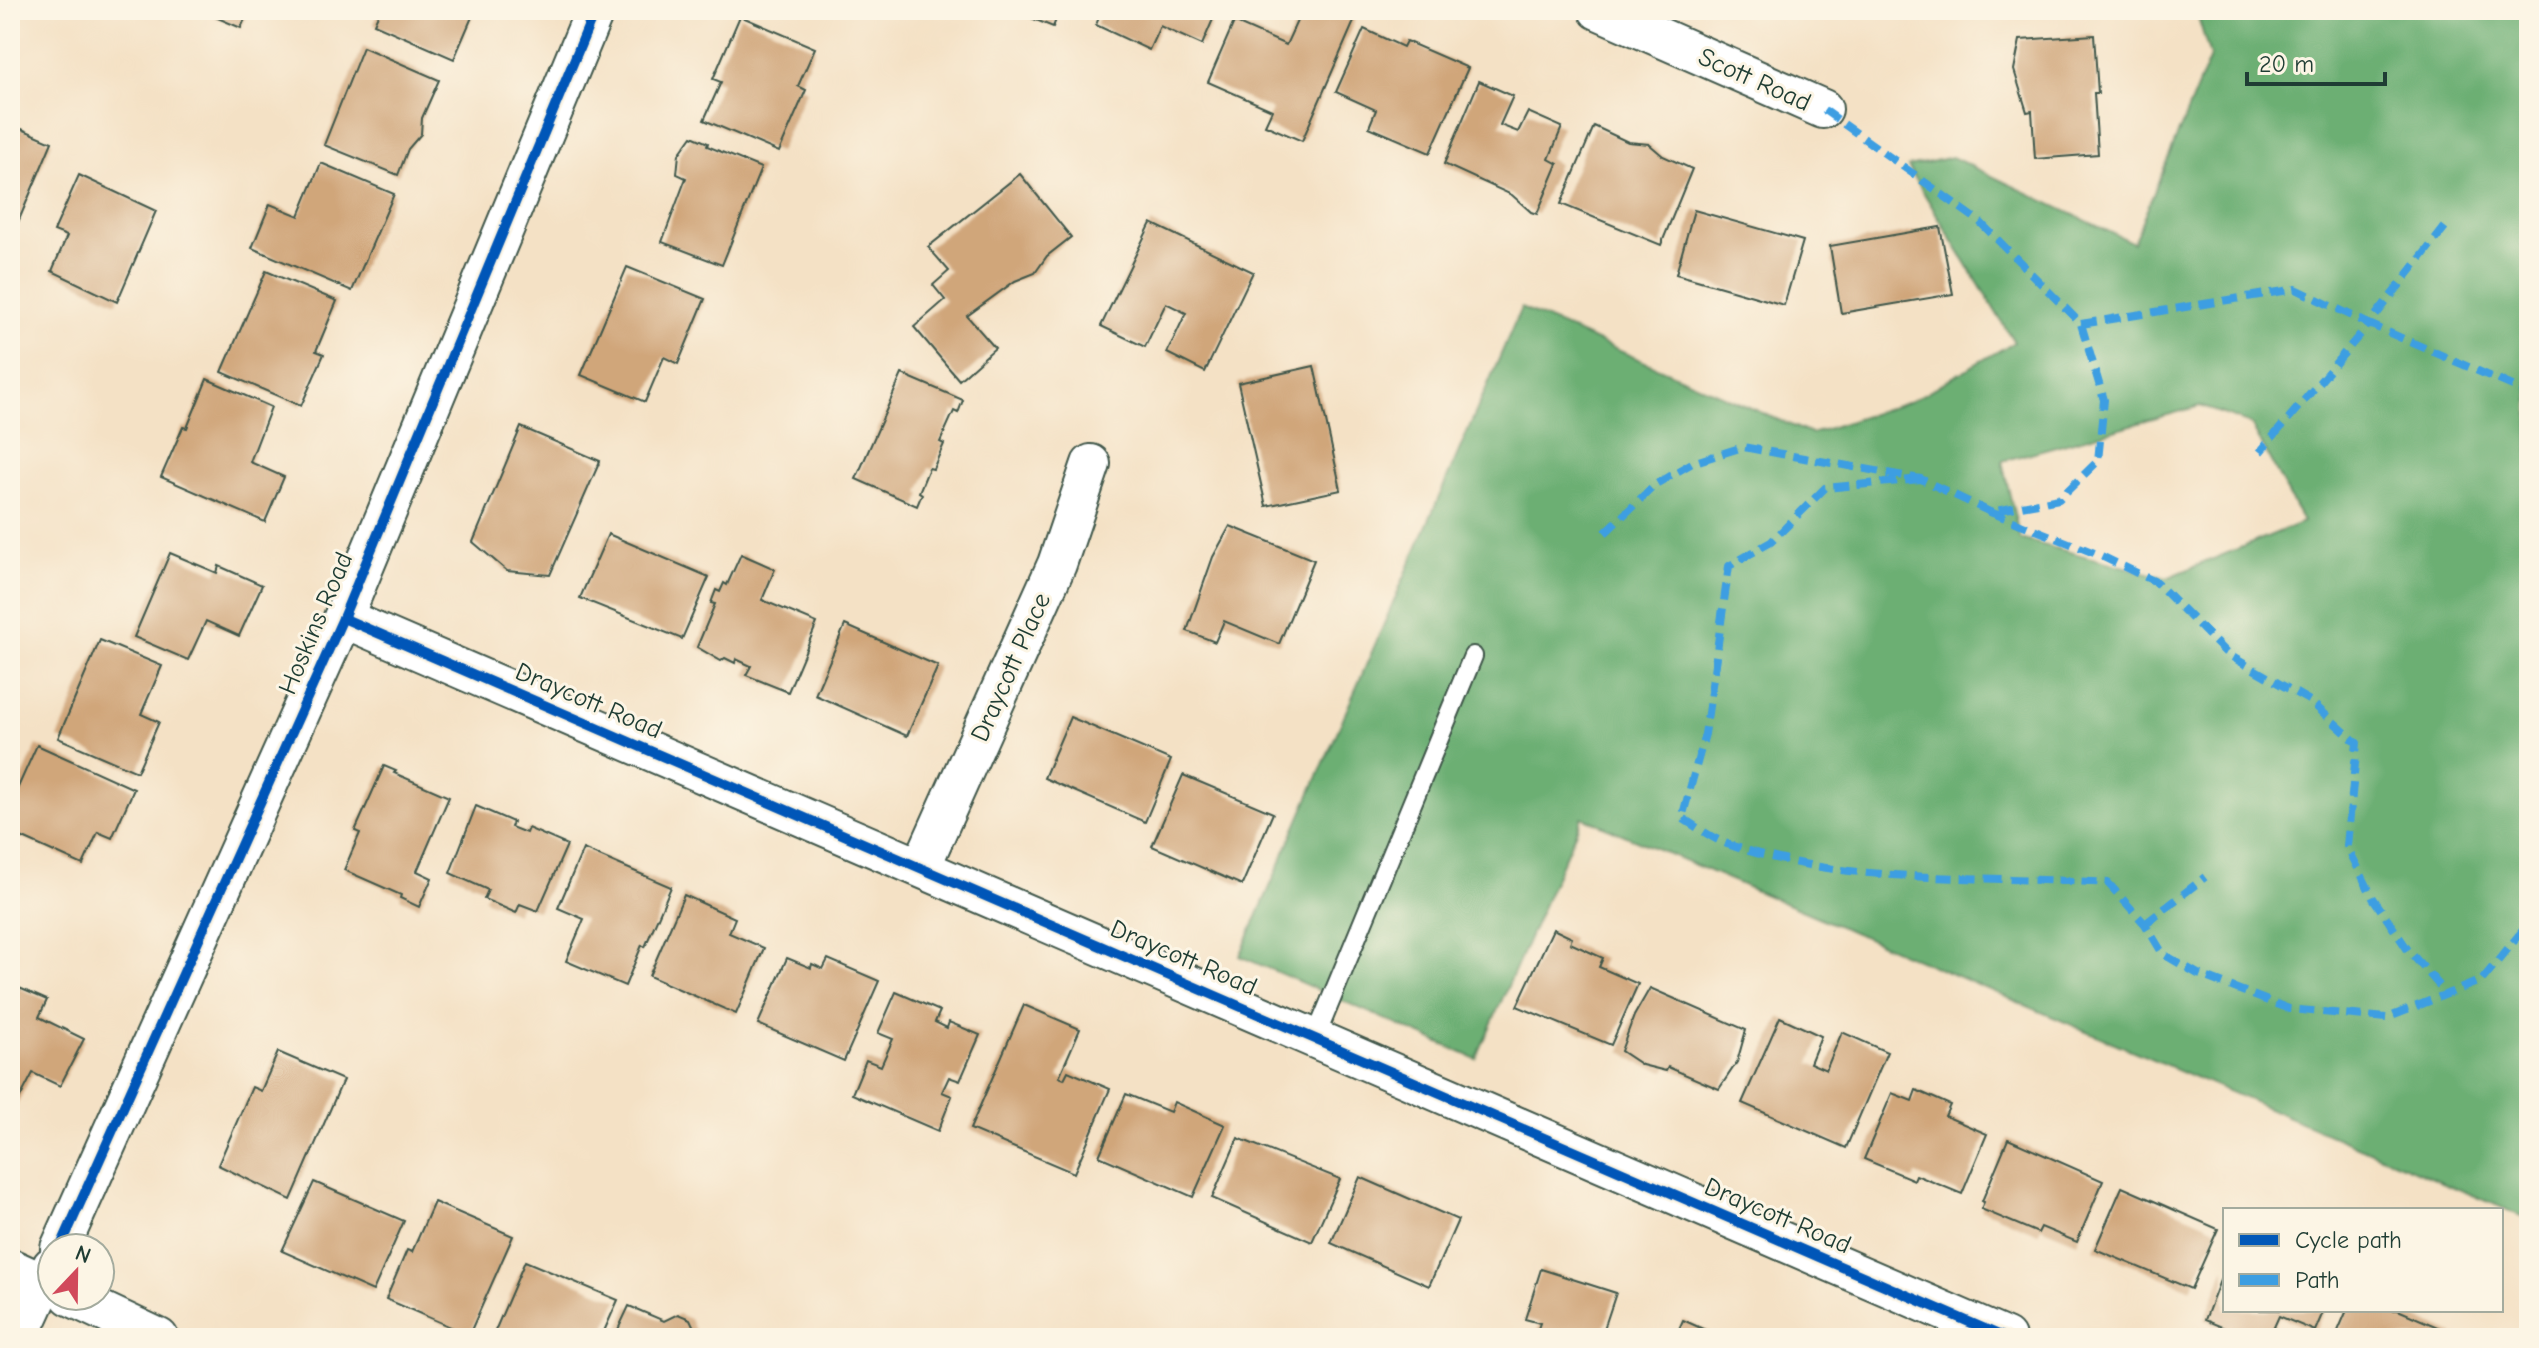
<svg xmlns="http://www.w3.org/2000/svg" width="2539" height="1348" viewBox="0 0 2539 1348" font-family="'Comic Neue',sans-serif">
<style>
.forest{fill:#6caf73;stroke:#467654;stroke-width:2;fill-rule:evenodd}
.building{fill:#d0a67a}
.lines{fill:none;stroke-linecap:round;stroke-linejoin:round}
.lane-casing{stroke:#3f564a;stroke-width:22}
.street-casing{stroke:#3f564a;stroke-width:42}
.lane{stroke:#fff;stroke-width:18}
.street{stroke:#fff;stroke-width:38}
.quiet{stroke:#3c9ee2;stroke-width:8;stroke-dasharray:16 8;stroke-linecap:butt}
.cycleway-casing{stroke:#fcf5e5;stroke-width:15}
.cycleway{stroke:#0057b8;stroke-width:10}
.labels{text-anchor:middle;stroke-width:6;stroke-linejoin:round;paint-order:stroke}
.street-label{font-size:26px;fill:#1f3d34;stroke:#fcf5e5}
</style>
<rect width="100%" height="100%" fill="#fcf5e5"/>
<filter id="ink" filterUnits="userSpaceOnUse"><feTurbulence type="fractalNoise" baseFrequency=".0125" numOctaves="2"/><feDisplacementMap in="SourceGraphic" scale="16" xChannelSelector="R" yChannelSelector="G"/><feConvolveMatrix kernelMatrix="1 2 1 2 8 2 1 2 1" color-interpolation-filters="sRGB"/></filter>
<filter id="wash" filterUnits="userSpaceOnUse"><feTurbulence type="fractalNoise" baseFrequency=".006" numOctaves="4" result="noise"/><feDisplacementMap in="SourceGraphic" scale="32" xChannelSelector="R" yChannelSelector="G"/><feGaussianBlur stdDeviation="1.8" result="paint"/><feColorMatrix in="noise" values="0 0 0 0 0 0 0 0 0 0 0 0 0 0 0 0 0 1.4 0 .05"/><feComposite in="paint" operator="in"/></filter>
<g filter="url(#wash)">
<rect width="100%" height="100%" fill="#f4e1c5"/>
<!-- forest -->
<path class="forest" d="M2196 10H2529V1219L1582 817 1476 1059 1240 956 1521 308 1811 434 1911 401 2014 342 1908 167 1952 157 2133 243 2210 57ZM2200 406 2251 424 2303 522 2167 578 2020 539 2002 461Z"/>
<g id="blocks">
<!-- building -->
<g class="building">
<path d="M199 10H249L241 28Z"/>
<path d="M380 10H475L454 59 374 24Z"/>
<path d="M1012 10H1060L1053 27Z"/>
<path d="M1102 10H1217L1202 45 1160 26 1149 50 1096 25Z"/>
<path d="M1302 10H1359L1302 141 1265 125 1272 110 1208 82 1234 22 1286 45Z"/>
<path d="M740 16 815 48 798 86 806 90 779 152 704 120 721 82 713 79Z"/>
<path d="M1364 29 1403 47 1406 41 1468 68 1430 153 1369 127 1376 110 1336 92Z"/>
<path d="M2094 35 2098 93H2094L2098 154 2035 159 2032 111 2027 112 2014 70 2020 40Z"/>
<path d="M363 47 439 80 422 118 421 134 408 149 398 175 324 145Z"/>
<path d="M1479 81 1513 96 1500 125 1518 132 1528 112 1562 127 1549 159 1558 164 1537 214 1531 212 1512 195 1444 164Z"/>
<path d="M10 124 52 142 13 234 10 233Z"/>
<path d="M1594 126 1628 142 1649 144 1663 156 1692 169 1661 245 1561 204Z"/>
<path d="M692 136 708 143 707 146 761 168 722 265 662 242 686 178 677 174 679 154Z"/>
<path d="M321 163 394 194 352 291 252 248 270 204 299 216Z"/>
<path d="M1020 174 1071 237 1047 256 1035 273 1015 281 967 316 995 348 959 380 914 327 945 300 933 285 949 271 928 247Z"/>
<path d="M79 175 156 211 117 302 52 271 67 236 54 231Z"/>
<path d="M1694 210 1803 241 1784 305 1676 274Z"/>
<path d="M1151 223 1253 272 1205 372 1167 353 1186 313 1166 303 1145 347 1101 326Z"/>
<path d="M1940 227 1953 294 1841 313 1830 246Z"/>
<path d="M627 267 705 299 678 364 664 357 645 402 581 375Z"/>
<path d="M266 271 337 301 316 351 324 354 301 406 222 372Z"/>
<path d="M1314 366 1341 490 1266 506 1238 383Z"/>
<path d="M902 374 963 400 958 413 954 411 940 442 944 444 933 469 929 468 919 492 922 494 917 506 856 479Z"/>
<path d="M207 379 271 407 250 462 284 477 265 522 161 477 183 427 187 428Z"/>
<path d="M521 427 600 461 550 575 507 571 473 542Z"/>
<path d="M1230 526 1314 560 1279 644 1224 621 1215 642 1187 631 1213 557Z"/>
<path d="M608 534 709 577 682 639 580 598Z"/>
<path d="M170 553 217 573 219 566 262 585 239 636 206 621 188 660 134 637Z"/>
<path d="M741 554 775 569 762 600 817 623 788 692 746 675 751 666 736 659 735 663 725 658 721 661 697 647 715 604 711 603 716 590 720 592 724 583 727 585Z"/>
<path d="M845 625 938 666 907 736 815 695Z"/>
<path d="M100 640 162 666 141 714 159 722 137 772 58 738Z"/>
<path d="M1070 717 1171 760 1145 822 1044 778Z"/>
<path d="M37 745 134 789 112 838 98 832 83 865 10 832V805Z"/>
<path d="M384 766 396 771 394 773 449 797 417 871 432 878 419 907 400 898 401 895 344 870 360 833 355 831Z"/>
<path d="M1183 775 1273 813 1242 885 1152 846Z"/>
<path d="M476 806 513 822 511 827 526 833 528 828 567 845 538 911 520 904 516 913 484 899 488 890 450 873Z"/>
<path d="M583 849 671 887 645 947 642 945 625 986 566 961 584 919 558 908Z"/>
<path d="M684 895 735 918 729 933 764 948 736 1014 649 976Z"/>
<path d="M1553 929 1572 938 1570 943 1603 958 1599 967 1638 984 1611 1045 1517 1006Z"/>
<path d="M787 958 811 968 812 964 823 969 828 959 879 981 844 1061 758 1024Z"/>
<path d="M17 987 47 1000 39 1017 84 1039 60 1086 33 1073 10 1117V1003Z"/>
<path d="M1650 988 1746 1030 1737 1062 1719 1089 1668 1067 1666 1071 1642 1065 1621 1051 1634 1016Z"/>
<path d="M896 992 940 1011 935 1022 947 1028 949 1022 980 1035 960 1081 949 1077 942 1092 952 1096 938 1131 852 1094 866 1060 881 1066 893 1039 878 1033Z"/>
<path d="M1024 1005 1080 1029 1059 1077 1064 1079 1068 1071 1110 1089 1074 1173 970 1129Z"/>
<path d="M1780 1017 1821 1036 1810 1063 1826 1070 1842 1032 1887 1052 1846 1148 1742 1103Z"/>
<path d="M278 1052 343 1080 291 1200 218 1165 252 1087 261 1091Z"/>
<path d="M1916 1090 1950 1105 1945 1116 1987 1134 1962 1194 1916 1175 1914 1180 1864 1159 1892 1093 1912 1101Z"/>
<path d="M1126 1094 1170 1112 1174 1102 1225 1125 1193 1197 1099 1156Z"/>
<path d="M1238 1138 1340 1179 1312 1242 1212 1198Z"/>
<path d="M2008 1139 2103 1181 2077 1242 2041 1227 2038 1233 1981 1209 1984 1202 1982 1201Z"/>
<path d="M1360 1177 1458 1220 1429 1286 1331 1243Z"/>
<path d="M314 1182 404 1221 373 1291 282 1251Z"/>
<path d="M2122 1187 2218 1229 2191 1289 2095 1249Z"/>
<path d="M434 1202 513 1236 469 1335 386 1299 407 1250 412 1252Z"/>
<path d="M525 1261 618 1300 601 1338H492Z"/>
<path d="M2225 1267V1310H2324L2315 1331 2279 1316 2270 1336 2256 1330 2252 1338H2248L2205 1320Z"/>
<path d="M1541 1269 1616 1293 1601 1338H1520L1522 1333 1535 1337 1540 1323 1525 1319Z"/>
<path d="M629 1306 664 1321 678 1314 690 1319 697 1334 705 1338H614Z"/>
<path d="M2347 1310H2398L2454 1334 2452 1338H2335Z"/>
<path d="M1683 1320 1723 1338H1675Z"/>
</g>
</g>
</g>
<g filter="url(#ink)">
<use href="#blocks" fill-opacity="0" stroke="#3f564a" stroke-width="2"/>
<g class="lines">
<defs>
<path id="lane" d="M1315 1038 1473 656"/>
<g id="street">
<path d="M1598 10 1823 109"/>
<path d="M343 618 2006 1338"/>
<path d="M921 867 1057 564 1091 464"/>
<path d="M60 1248 343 618 595 10"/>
<path d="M10 1268 52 1287"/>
<path d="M70 1296 159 1338"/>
<path d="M19 1338 52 1266"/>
</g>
</defs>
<!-- lane casing -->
<use href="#lane" class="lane-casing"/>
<!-- street casing -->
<use href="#street" class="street-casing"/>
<!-- lane -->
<use href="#lane" class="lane"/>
<!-- street -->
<use href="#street" class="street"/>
<!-- quiet -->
<g class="quiet">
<path d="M2445 227 2369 324 2529 393"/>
<path d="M2081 324 2296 289 2369 324 2260 452"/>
<path d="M1921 479 1825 488 1771 542 1729 566 1705 734 1682 818C1697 827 1714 840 1730 845 1853 887 1981 874 2108 883L2145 924 2163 954 2198 974 2289 1009 2387 1018 2482 980 2529 923"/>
<path d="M1990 512 2097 554 2156 582 2227 654 2310 701 2357 743 2347 846 2373 898 2408 950 2447 994"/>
<path d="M1605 533 1656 484 1692 463 1743 447 1921 479 1990 512 2059 499 2098 461 2104 400 2081 324 1979 221 1823 109"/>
<path d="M2145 924 2205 877"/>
</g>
<defs>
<g id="cycleway">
<path d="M343 618 2006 1338"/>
<path d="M60 1248 343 618 595 10"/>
</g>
</defs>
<!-- cycleway casing -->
<use href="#cycleway" class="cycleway-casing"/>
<!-- cycleway -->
<use href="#cycleway" class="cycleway"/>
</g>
</g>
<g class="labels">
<!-- street labels -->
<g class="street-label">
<text transform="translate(1755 79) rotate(24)" y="9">Scott Road</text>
<text transform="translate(315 623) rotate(-67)" y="9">Hoskins Road</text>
<text transform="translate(1010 667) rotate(-66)" y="9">Draycott Place</text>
<text transform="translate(589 700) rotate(23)" y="9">Draycott Road</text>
<text transform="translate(1184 957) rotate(23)" y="9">Draycott Road</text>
<text transform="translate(1778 1215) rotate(23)" y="9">Draycott Road</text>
</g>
</g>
<!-- margin -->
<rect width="2539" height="1348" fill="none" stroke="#fcf5e5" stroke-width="40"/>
<!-- legend -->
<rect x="2223" y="1208" width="280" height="104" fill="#fcf5e5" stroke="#a4ab9e" stroke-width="2"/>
<rect x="2239" y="1234" width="40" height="12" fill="#0057b8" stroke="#a4ab9e" stroke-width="2"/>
<text x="2295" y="1248" font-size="24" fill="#1f3d34">Cycle path</text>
<rect x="2239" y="1274" width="40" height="12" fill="#3c9ee2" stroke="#a4ab9e" stroke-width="2"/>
<text x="2295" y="1288" font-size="24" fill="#1f3d34">Path</text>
<!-- north arrow -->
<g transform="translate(76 1272) rotate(22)"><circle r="38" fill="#fcf5e5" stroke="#a4ab9e" stroke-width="2"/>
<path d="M0-6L14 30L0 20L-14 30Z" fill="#d1495b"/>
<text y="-12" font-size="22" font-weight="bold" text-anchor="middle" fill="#1f3d34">N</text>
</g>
<!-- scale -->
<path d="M2247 72v12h138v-12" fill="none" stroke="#1f3d34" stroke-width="4"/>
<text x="2259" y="72" font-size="24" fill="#1f3d34" stroke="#fcf5e5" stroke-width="6" paint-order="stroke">20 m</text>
</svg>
